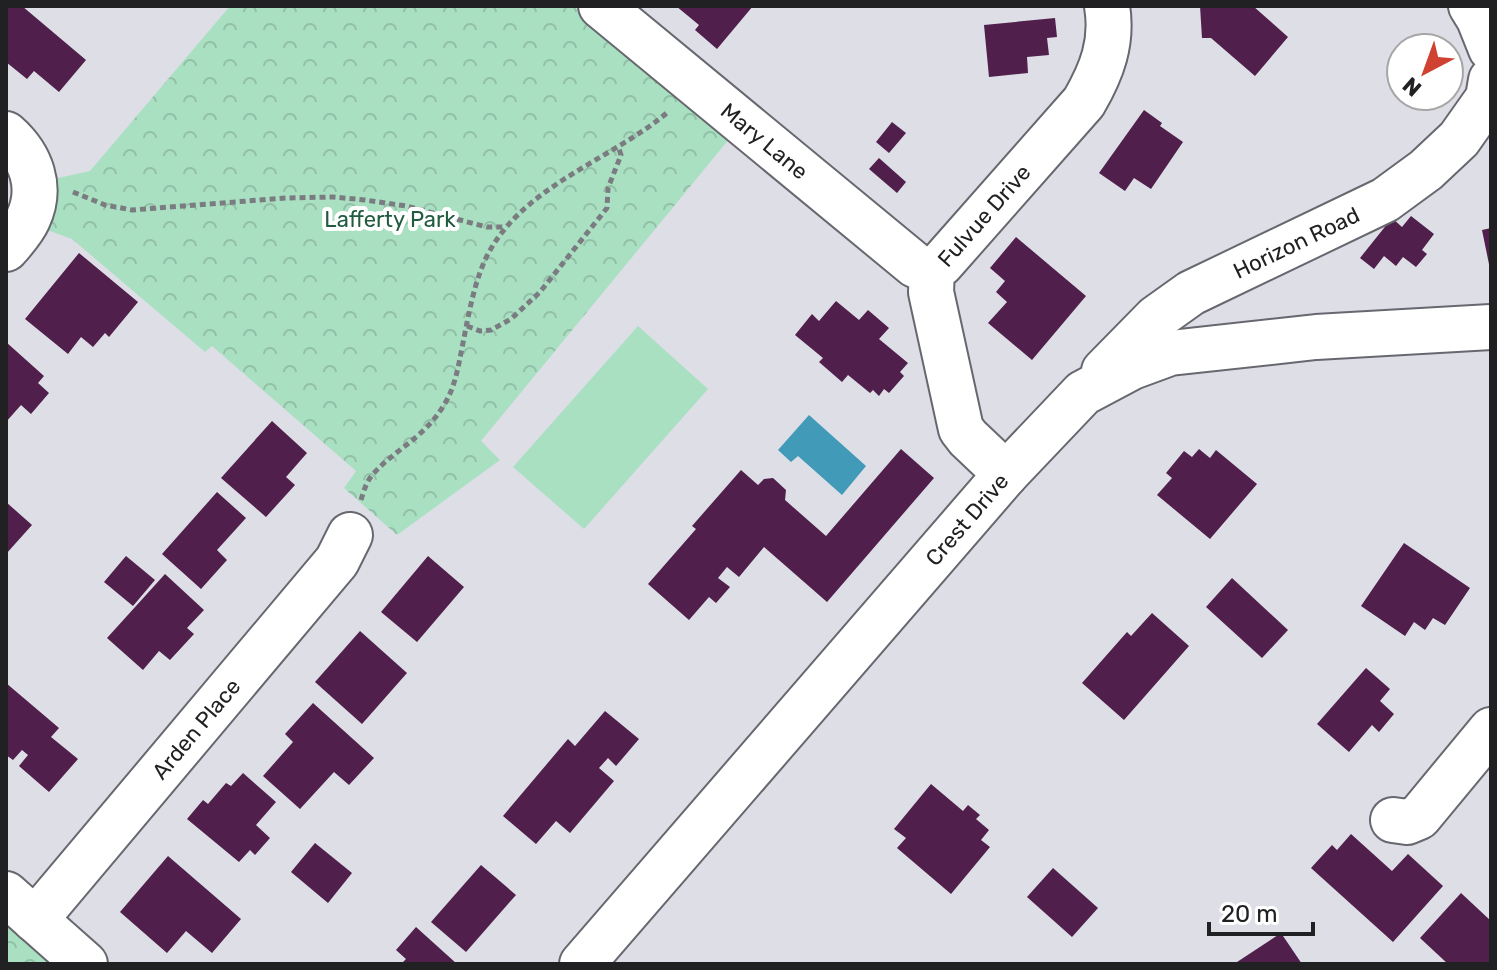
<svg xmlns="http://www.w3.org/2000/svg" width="1497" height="970" viewBox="0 0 1497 970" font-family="Rubik,sans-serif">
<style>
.grass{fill:#aae0c2}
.park{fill:url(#park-crowns)}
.water{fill:#429ab9}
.building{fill:#501f4b}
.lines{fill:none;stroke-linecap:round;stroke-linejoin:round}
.minor-casing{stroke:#67686f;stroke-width:48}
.path{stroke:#7b7c81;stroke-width:5;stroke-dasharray:6 4;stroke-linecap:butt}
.minor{stroke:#fff;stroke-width:44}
.labels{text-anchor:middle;stroke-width:8;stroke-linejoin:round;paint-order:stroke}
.street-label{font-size:22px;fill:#212124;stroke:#fff}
.park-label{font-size:22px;fill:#215b40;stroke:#fff}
</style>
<defs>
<pattern id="park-crowns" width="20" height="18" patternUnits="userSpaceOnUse" patternTransform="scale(2)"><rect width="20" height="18" fill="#aae0c2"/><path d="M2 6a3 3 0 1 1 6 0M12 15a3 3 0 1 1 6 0" fill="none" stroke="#92c0a7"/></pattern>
</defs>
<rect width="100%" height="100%" fill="#dddee6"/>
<!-- grass -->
<path class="grass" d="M638 326 708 389 584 529 513 467Z"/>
<!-- park -->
<g class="park">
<path d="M230 6H573L730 138 481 441 500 460 397 535 344 488 356 471 212 346 205 352 72 239 47 230 50 217 49 180 90 171Z"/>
<path d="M6 921 53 964H6Z"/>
</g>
<!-- water -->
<path class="water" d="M809 415 866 466 842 495 798 456 791 462 778 450Z"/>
<!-- building -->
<g class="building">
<path d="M6 6H22L86 60 59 92 34 71 27 79 6 62Z"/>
<path d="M676 6H753L717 49 695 30 699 25Z"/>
<path d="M1200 6H1253L1288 37 1255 76 1211 38H1202Z"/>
<path d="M1055 18 1057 37 1047 38 1049 55 1027 57 1028 73 989 77 984 25Z"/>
<path d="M1144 110 1162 123 1160 126 1183 142 1151 189 1134 178 1125 191 1099 173Z"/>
<path d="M892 122 906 133 889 153 876 142Z"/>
<path d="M879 158 906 182 897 193 869 169Z"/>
<path d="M1411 216 1434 234 1422 250 1427 254 1416 267 1403 257 1396 266 1384 256 1374 269 1360 258 1392 218 1402 227Z"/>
<path d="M1491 228V269H1490L1482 230Z"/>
<path d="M1016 237 1086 296 1032 360 988 323 1007 302 996 292 1005 281 990 268Z"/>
<path d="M79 253 138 302 109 337 105 333 93 347 81 337 68 354 25 319Z"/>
<path d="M836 301 859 320 868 310 889 328 879 339 908 363 900 372 904 376 889 393 884 389 879 396 873 390 870 393 848 375 842 382 819 362 823 358 795 335 812 314 819 321Z"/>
<path d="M6 342 44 376 38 383 49 393 31 414 21 405 6 422Z"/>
<path d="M272 421 307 453 286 477 295 485 266 517 221 478Z"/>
<path d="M901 449 934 478 827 602 764 547 739 577 727 567 718 578 730 587 716 603 709 597 689 620 648 584 696 529 692 526 741 470 758 485 764 479 773 478 786 490 785 500 826 536Z"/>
<path d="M1199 449 1210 458 1216 450 1257 484 1210 539 1157 495 1172 478 1166 473 1184 451 1192 457Z"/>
<path d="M217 492 246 518 217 550 227 560 201 589 162 554Z"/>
<path d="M6 502 32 525 6 554Z"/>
<path d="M1404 543 1470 588 1445 625 1433 618 1425 630 1414 622 1405 636 1361 606Z"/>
<path d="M126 556 155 580 133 606 104 582Z"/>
<path d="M428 556 464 587 417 642 381 612Z"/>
<path d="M165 574 204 610 187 628 194 634 170 660 159 651 143 670 107 638Z"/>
<path d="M1232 578 1288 630 1262 658 1206 607Z"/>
<path d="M1152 613 1189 646 1124 720 1082 683 1127 632 1131 636Z"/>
<path d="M360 631 407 673 362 724 315 682Z"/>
<path d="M1366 668 1390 689 1380 701 1394 714 1379 732 1372 725 1349 752 1317 724Z"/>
<path d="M6 683 59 728 51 737 78 759 49 792 19 766 28 755 22 750 13 760 6 755Z"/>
<path d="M313 703 374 758 349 785 334 772 300 809 263 776 293 742 285 734Z"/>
<path d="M605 711 639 739 616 766 608 758 599 768 614 781 570 833 556 821 536 844 503 816 568 739 575 746Z"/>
<path d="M243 773 276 802 256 825 270 838 255 855 250 850 239 862 187 819 203 800 208 804 226 783 231 786Z"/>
<path d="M931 784 963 811 968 805 980 815 976 819 989 830 981 840 990 847 951 894 897 848 906 838 894 829Z"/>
<path d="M1351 834 1392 871 1408 854 1443 886 1393 942 1311 868 1332 845 1337 850Z"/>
<path d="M315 843 352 873 328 903 291 872Z"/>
<path d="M168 856 241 919 212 953 186 931 167 953 120 912Z"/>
<path d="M481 865 516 895 466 952 431 922Z"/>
<path d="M1053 868 1098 908 1072 937 1027 897Z"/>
<path d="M1461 893 1491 921V964H1448L1420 938Z"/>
<path d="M416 927 457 964H401L406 959 396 950Z"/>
<path d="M1281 933 1302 964H1234Z"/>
</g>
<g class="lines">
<defs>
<g id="minor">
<path id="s1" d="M601 6 915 265 926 270 932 269"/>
<path d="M1471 6 1479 19 1491 49"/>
<path d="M6 134C31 156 43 187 28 219 23 230 14 240 6 249"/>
<path id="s2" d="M1104 371 1156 318 1191 293 1385 200 1426 170 1459 139 1488 98 1491 80"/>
<path id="s3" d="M1006 474 968 438 961 429 931 292 932 269 941 264 1084 102C1102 71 1113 42 1107 6"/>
<path d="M1393 820 1407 822 1419 817 1491 730"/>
<path d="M6 894 85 964"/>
<path id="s4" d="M35 920 337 561 350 535"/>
<path id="s5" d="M582 964 1006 474 1083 393 1132 367 1170 353 1316 337 1491 327"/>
</g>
</defs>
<!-- minor casing -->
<use href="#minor" class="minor-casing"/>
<!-- path -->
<g class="path">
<path d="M73 192 105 205 132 210 286 198 333 197 365 200 406 206 487 227H504"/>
<path d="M467 326 480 331 491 330 511 319 540 292 607 208 608 188 621 155 618 146"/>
<path d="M361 500C364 490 367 480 374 473 397 448 424 438 444 405 455 387 458 368 462 348 468 318 473 287 485 260 519 187 610 161 668 112"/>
</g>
<!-- minor -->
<use href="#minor" class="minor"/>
</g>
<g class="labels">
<!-- street labels -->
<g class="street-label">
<text dy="8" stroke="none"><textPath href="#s1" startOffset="212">Mary Lane</textPath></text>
<text dy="8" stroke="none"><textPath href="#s3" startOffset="302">Fulvue Drive</textPath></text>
<text dy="8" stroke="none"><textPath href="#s2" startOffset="234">Horizon Road</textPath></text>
<text dy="8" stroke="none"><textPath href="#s5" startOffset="588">Crest Drive</textPath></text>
<text dy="8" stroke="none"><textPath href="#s4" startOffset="250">Arden Place</textPath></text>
</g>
<!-- park labels -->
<g class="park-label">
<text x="390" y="227">Lafferty Park</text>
</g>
</g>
<!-- border -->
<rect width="1497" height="970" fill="none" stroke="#212124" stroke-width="16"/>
<!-- north arrow -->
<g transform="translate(1425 72) rotate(221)"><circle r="38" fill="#ffffff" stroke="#a6a6a7" stroke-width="2"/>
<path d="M0-6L14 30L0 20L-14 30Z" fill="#cf4232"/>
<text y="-12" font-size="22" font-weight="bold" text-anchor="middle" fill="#212124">N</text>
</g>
<!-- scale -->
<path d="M1209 922v12h104v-12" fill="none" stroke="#212124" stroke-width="4"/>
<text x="1221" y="922" font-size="24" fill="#212124" stroke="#ffffff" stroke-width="6" paint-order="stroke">20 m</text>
</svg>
